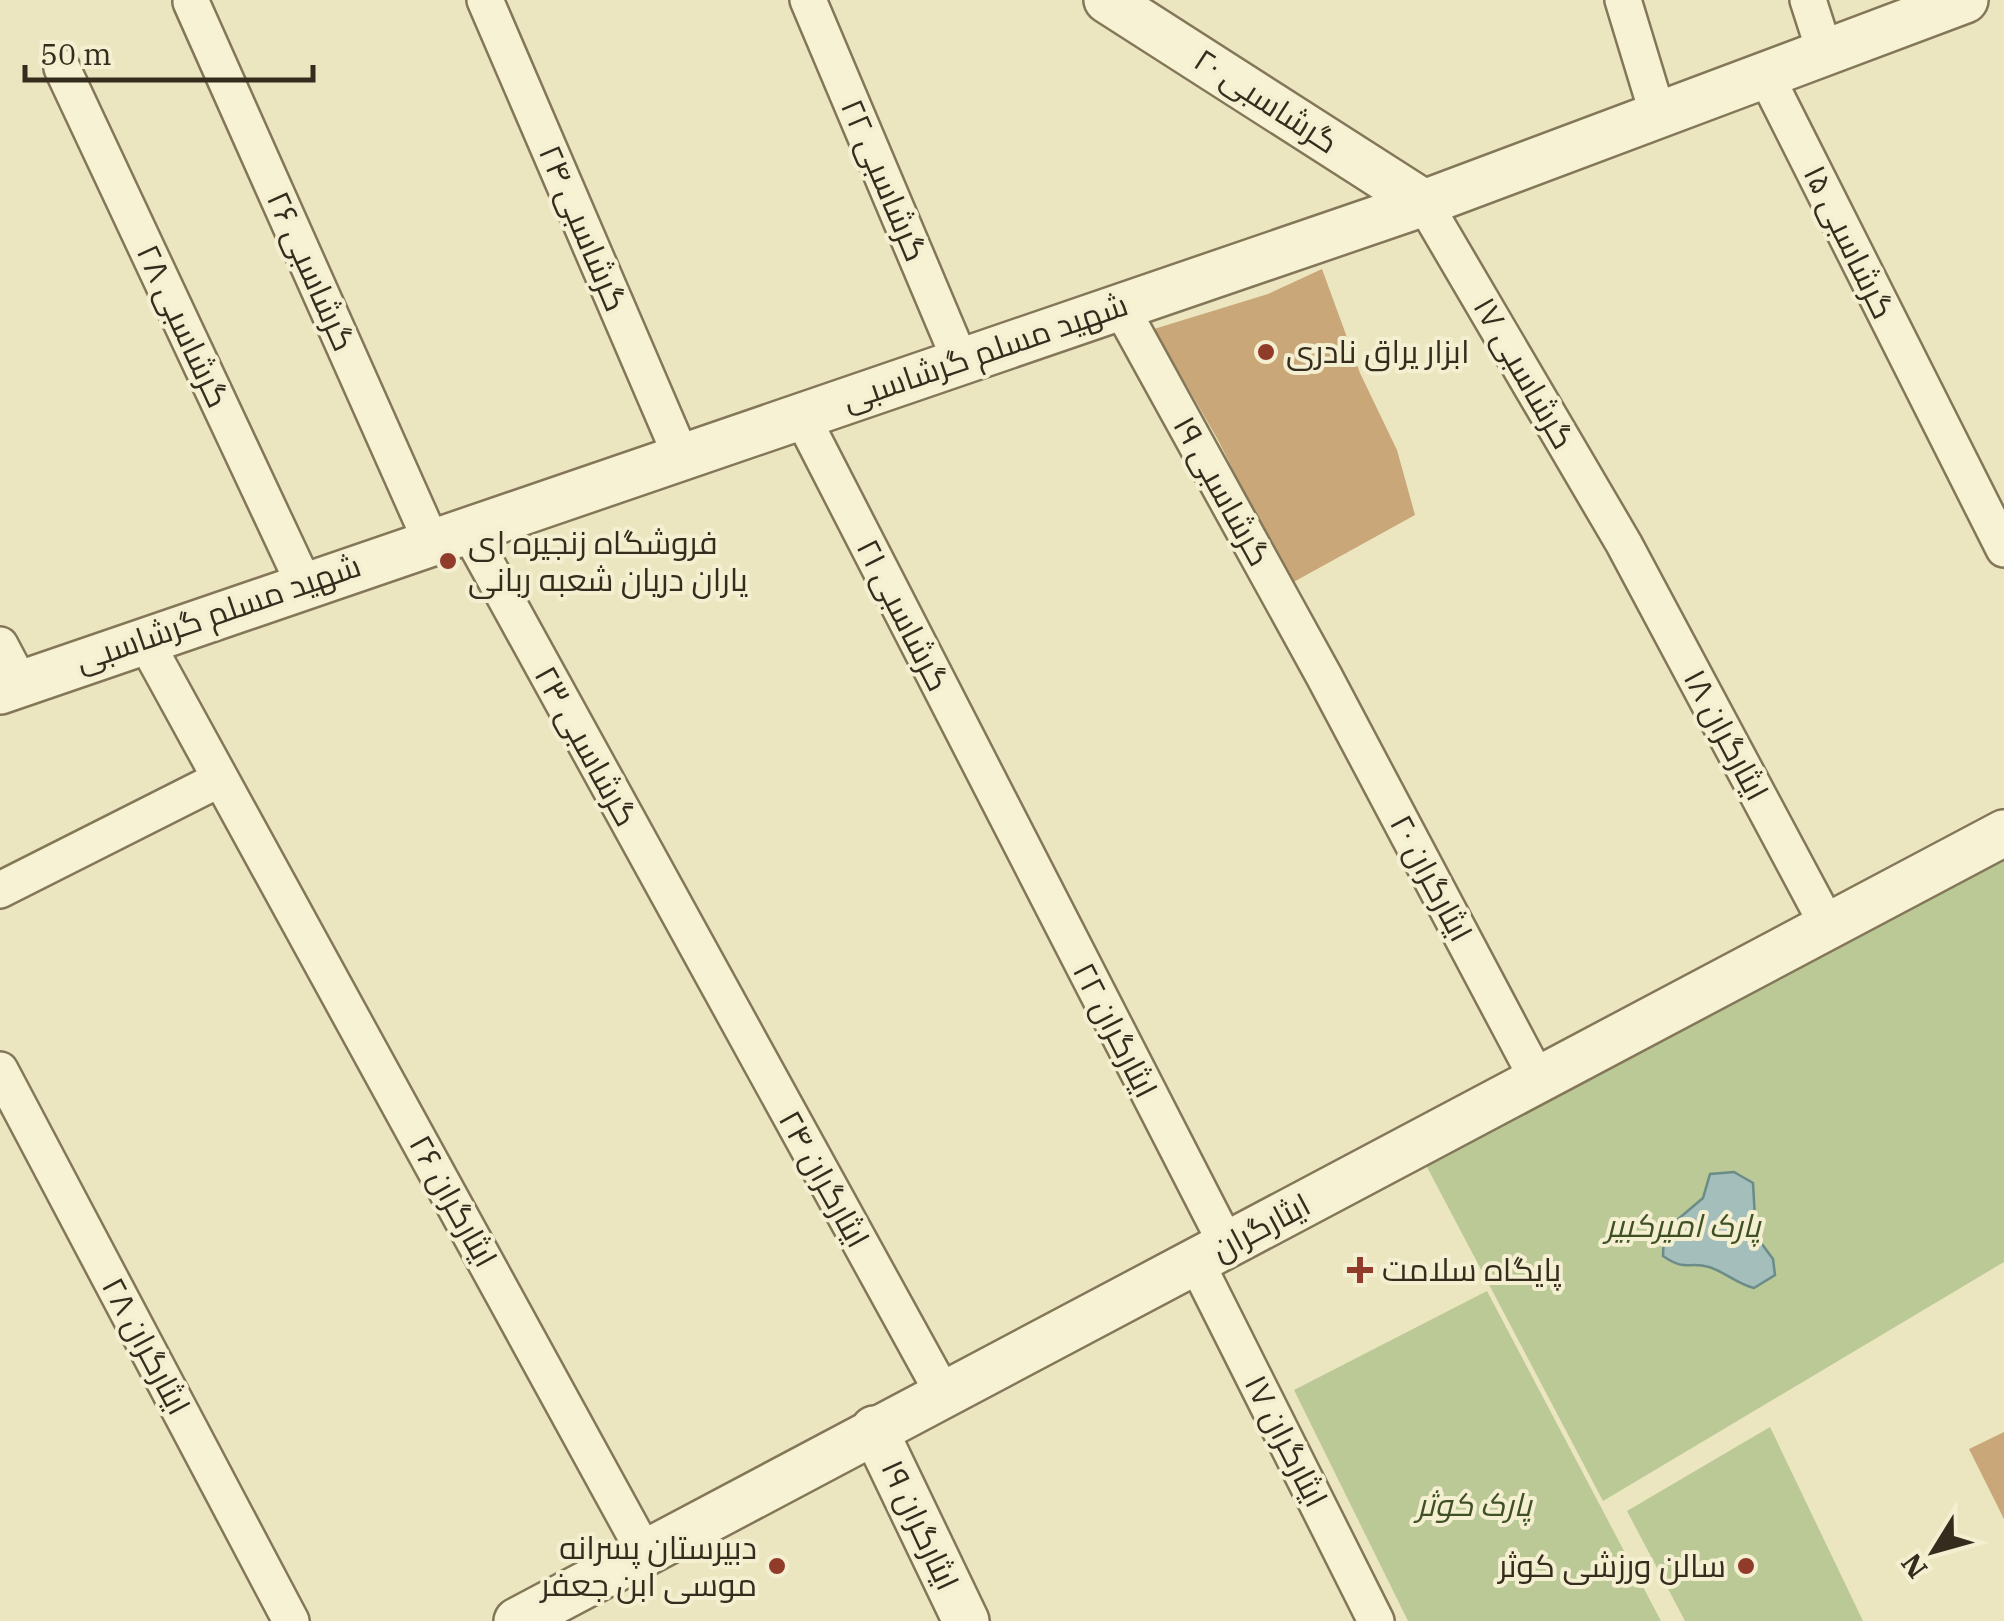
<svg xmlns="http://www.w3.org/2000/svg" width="2004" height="1621" viewBox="0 0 2004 1621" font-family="'IBM Plex Serif',Cairo,serif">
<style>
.green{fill:#bac995}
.water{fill:#a3bebb;stroke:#6b8c89;stroke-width:2.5}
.building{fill:#c9a778}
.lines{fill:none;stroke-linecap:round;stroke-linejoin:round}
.minor-casing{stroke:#847759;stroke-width:40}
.tertiary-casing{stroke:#847759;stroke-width:50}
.minor{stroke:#f7f2d3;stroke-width:35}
.tertiary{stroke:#f7f2d3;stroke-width:45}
.poi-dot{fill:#913c2b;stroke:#f4efd0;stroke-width:4}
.labels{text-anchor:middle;stroke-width:8;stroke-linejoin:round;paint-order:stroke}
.street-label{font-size:32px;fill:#352c1d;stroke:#f4efd0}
.poi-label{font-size:32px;fill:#352c1d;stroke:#f4efd0;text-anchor:start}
.park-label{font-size:32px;font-style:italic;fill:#3e5024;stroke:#f4efd0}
</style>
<rect width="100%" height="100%" fill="#ece6c0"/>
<!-- green -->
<g class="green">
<path d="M2004 834V1262L1603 1501 1417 1148Z"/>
<path d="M1487 1291 1661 1621H1408L1294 1390Z"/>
<path d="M1770 1427 1863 1621H1685L1627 1511Z"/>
</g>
<!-- water -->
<path class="water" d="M1734 1172 1753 1183 1756 1236 1773 1259 1775 1275 1754 1288C1737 1284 1725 1272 1709 1267 1688 1261 1686 1272 1663 1256L1664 1231 1703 1198 1710 1174Z"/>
<!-- building -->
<g class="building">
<path d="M1322 269 1360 373 1397 450 1415 515 1290 584 1218 440 1154 329 1268 294Z"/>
<path d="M2004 1432V1519L1969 1449Z"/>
</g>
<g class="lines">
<defs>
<g id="minor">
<path d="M485 0 681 456"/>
<path d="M808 0 960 360"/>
<path d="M1623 0 1658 115"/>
<path d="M1808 0 1825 53"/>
<path d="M191 2 431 541"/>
<path d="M62 68 304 584"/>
<path d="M1765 74 2004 549"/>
<path d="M1424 203 1624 544 1828 926"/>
<path d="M1120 306 1324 676 1538 1080"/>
<path d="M801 415 1227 1245"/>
<path d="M467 528 944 1395"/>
<path d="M144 639 645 1553"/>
<path d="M0 645 19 681"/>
<path d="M0 890 220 779"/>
<path d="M0 1070 291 1621"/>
<path d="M1196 1262 1376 1621"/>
</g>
<g id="tertiary">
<path d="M1107 0 1424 203"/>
<path d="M0 691 1424 203 1965 0"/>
<path d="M874 1429 966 1621"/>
<path d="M517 1621 2004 833"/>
</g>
</defs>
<!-- minor casing -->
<use href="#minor" class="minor-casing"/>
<!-- tertiary casing -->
<use href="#tertiary" class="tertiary-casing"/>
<!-- minor -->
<use href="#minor" class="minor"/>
<!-- tertiary -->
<use href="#tertiary" class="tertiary"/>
</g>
<!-- markers -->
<g class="poi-dot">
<circle cx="1266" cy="352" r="10"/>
<circle cx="448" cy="561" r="10"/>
<path d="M1355 1255h10v10h10v10h-10v10h-10v-10h-10v-10h10z"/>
<circle cx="777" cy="1566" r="10"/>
<circle cx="1746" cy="1566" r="10"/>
</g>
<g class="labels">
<!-- street labels -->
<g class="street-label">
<text transform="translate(1266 101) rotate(33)" y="11">گرشاسبی ۲۰</text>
<text transform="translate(884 180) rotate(67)" y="11">گرشاسبی ۲۲</text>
<text transform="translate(583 228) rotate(67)" y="11">گرشاسبی ۲۴</text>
<text transform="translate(1849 242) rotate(64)" y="11">گرشاسبی ۱۵</text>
<text transform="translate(311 271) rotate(66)" y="11">گرشاسبی ۲۶</text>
<text transform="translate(183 326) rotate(65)" y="11">گرشاسبی ۲۸</text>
<text transform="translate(985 352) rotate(-19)" y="11">شهید مسلم گرشاسبی</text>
<text transform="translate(1524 373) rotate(60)" y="11">گرشاسبی ۱۷</text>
<text transform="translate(1222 491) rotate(61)" y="11">گرشاسبی ۱۹</text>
<text transform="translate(218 613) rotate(-19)" y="11">شهید مسلم گرشاسبی</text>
<text transform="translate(903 615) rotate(63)" y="11">گرشاسبی ۲۱</text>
<text transform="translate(1726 735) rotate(62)" y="11">ایثارگران ۱۸</text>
<text transform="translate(586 746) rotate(61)" y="11">گرشاسبی ۲۳</text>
<text transform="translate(1431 878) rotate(62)" y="11">ایثارگران ۲۰</text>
<text transform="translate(1115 1030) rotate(63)" y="11">ایثارگران ۲۲</text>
<text transform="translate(824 1179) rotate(61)" y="11">ایثارگران ۲۴</text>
<text transform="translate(453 1201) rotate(61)" y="11">ایثارگران ۲۶</text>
<text transform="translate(1261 1227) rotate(-28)" y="11">ایثارگران</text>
<text transform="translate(146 1346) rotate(62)" y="11">ایثارگران ۲۸</text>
<text transform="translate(1286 1441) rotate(63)" y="11">ایثارگران ۱۷</text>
<text transform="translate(920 1525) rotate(65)" y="11">ایثارگران ۱۹</text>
</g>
<!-- poi labels -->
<g class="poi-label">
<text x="1286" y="363">ابزار یراق نادری</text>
<text x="468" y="554">فروشگاه زنجیره ای<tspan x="468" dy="37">یاران دریان شعبه ربانی</tspan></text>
<text x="1382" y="1281">پایگاه سلامت</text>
<text x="757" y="1559" text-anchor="end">دبیرستان پسرانه<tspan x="757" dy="37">موسی ابن جعفر</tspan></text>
<text x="1726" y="1577" text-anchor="end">سالن ورزشی کوثر</text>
</g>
<!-- park labels -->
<g class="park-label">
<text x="1683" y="1237">پارک امیرکبیر</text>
<text x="1474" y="1516">پارک کوثر</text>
</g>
</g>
<!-- north arrow -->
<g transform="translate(1934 1551) rotate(233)" stroke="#f4efd0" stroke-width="8" paint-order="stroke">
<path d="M0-8L18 38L0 25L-18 38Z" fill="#352c1d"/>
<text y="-15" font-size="28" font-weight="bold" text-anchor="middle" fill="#352c1d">N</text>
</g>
<!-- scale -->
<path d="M25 65v15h288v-15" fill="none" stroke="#352c1d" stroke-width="5"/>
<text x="40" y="65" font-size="30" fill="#352c1d" stroke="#f4efd0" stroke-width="8" paint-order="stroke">50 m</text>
</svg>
